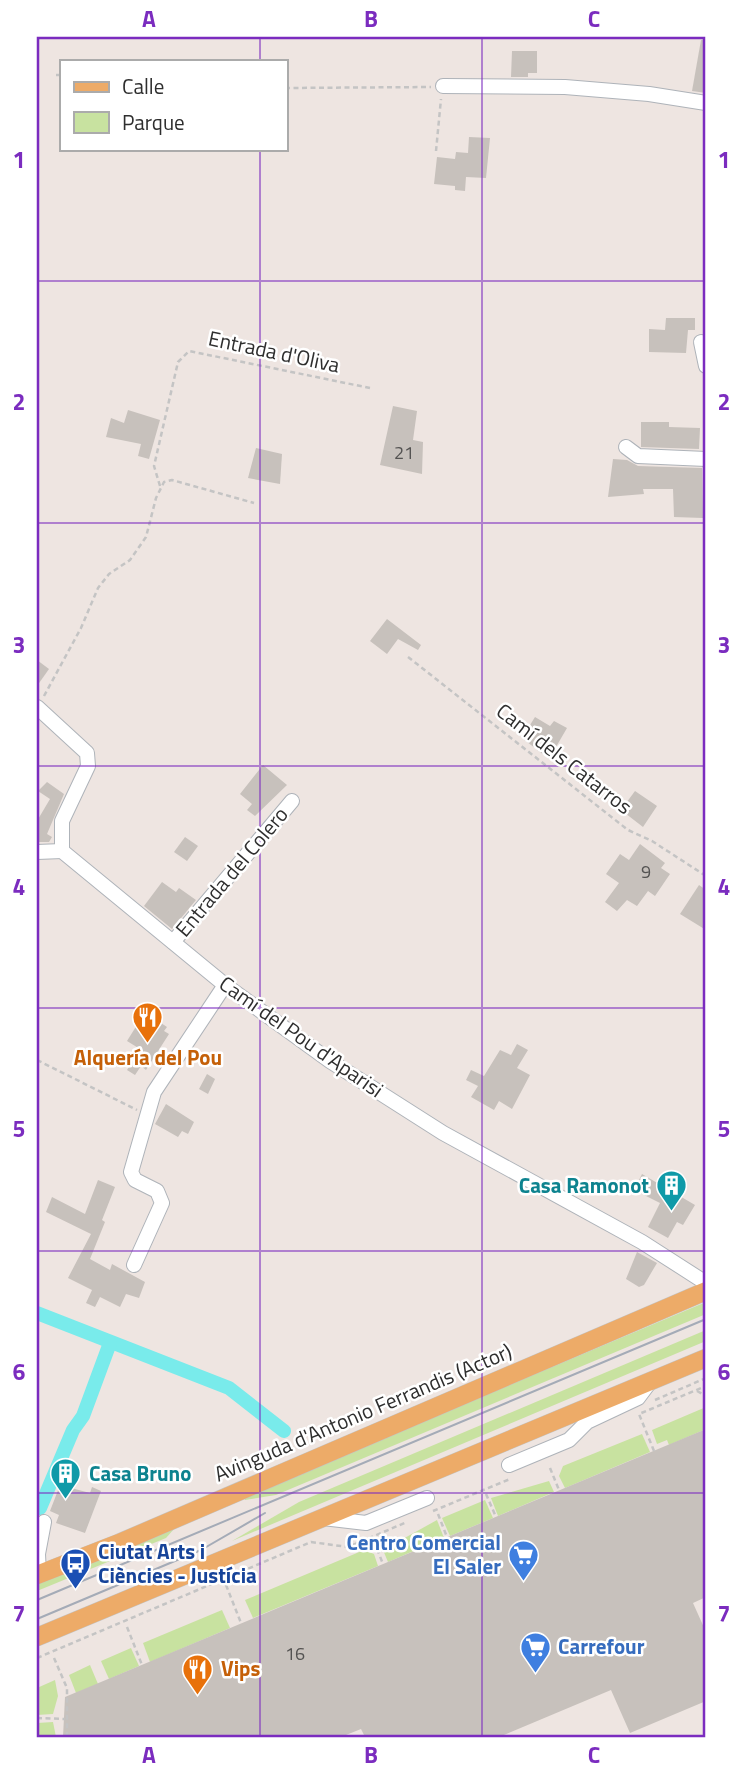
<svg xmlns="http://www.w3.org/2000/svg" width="743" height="1774" viewBox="0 0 743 1774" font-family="'Titillium Web',sans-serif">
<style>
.green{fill:#c8e2a0}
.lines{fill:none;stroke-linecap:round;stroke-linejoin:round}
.canal{stroke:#79ebeb;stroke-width:14}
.building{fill:#c7c1bc}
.minor-casing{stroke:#aeb3b9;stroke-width:16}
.major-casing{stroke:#c4c4c4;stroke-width:19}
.path{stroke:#c4c4c4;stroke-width:2.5;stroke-dasharray:5 3.5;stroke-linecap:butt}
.minor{stroke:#fff;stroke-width:14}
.major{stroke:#edab68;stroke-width:18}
.tram{stroke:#a4abb7;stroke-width:2}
.grid{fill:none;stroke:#7b2cbf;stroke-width:2;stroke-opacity:0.55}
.labels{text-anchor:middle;stroke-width:5;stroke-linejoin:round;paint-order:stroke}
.number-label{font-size:18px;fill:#545352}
.street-label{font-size:21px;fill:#2e2e2e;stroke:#fff}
.food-label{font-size:21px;font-weight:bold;fill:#c56008;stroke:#fff}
.culture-label{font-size:21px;font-weight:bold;fill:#0d838f;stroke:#fff;text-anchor:end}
.shop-label{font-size:21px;font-weight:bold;fill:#366cbe;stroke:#fff;text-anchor:end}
.transit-label{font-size:21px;font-weight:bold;fill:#164399;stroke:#fff;text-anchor:start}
.neatline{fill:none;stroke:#7b2cbf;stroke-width:2.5}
.grid-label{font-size:23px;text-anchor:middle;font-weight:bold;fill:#7b2cbf}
</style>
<rect width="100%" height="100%" fill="#eee5e1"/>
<!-- green -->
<g class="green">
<path d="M706 1302V1314L276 1495 245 1500 244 1497Z"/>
<path d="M706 1330V1341L232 1541 299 1502Z"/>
<path d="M706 1407V1429L669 1445 667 1440 657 1444 652 1430Z"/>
<path d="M642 1434 650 1452 565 1488 559 1476 563 1466Z"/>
<path d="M549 1481 554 1492 498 1516 491 1498Z"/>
<path d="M485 1500 493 1518 450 1536 442 1518Z"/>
<path d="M437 1520 444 1538 388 1562 383 1550Z"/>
<path d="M173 1527 174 1529 166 1538 37 1591V1584Z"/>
<path d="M364 1550 374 1554 378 1566 253 1618 245 1600Z"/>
<path d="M222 1610 230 1628 150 1662 143 1643Z"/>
<path d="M131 1648 139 1666 109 1679 101 1661Z"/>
<path d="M90 1665 98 1684 76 1693 69 1675Z"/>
<path d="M55 1680 58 1696 53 1714 37 1715V1688Z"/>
<path d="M53 1722 56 1737H37V1723Z"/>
</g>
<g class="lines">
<!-- canal -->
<g class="canal">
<path d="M37 1313 229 1388 284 1431"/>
<path d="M40 1508 73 1430 83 1416 110 1343"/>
</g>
</g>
<!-- building -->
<g class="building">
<path d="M701 40H706V93L692 91Z"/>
<path d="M512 51H537V73H528V77H511Z"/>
<path d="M469 137 490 138 486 178 466 177 465 191 455 190V186L434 184 437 157 455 159 456 152 468 153Z"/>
<path d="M666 318H695V330H688L686 353 649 352V329L665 330Z"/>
<path d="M393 406 417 411 413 440 423 442 422 474 380 465Z"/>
<path d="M128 410 160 420 149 459 138 456 141 444 106 437 111 418 124 423Z"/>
<path d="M641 422H669V427L700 428 699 449 641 447Z"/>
<path d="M256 448 282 454 280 484 248 478Z"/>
<path d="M613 459 627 460 638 466 702 468 703 518 674 517 673 489H643L644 494 608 497Z"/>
<path d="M387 619 421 645 418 650 398 639 387 654 370 641Z"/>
<path d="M37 660 49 669 37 686Z"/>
<path d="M535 717 550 726 554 721 567 728 549 759 522 738Z"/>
<path d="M263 765 287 785 255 816 247 810 252 804 240 794Z"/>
<path d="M47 782 64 794 47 834 52 837 49 842H37V821L50 799 38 791Z"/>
<path d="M635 791 657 806 643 827 621 810Z"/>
<path d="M185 837 198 846 187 861 174 852Z"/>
<path d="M640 844 665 863 661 868 670 874 655 896 648 891 637 906 627 900 617 911 605 902 619 883 606 874 620 854 629 860Z"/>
<path d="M162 882 176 892 179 888 196 900 172 929 144 906Z"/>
<path d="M699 885 706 890V930L680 914Z"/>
<path d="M142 1017 155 1025 158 1021 167 1027 164 1031 169 1034 146 1070 141 1066 135 1075 127 1070 140 1049 127 1041Z"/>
<path d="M517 1044 528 1050 517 1068 530 1075 512 1109 499 1101 494 1110 471 1097 478 1086 466 1080 471 1070 484 1076 500 1050 511 1055Z"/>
<path d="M207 1074 215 1079 208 1094 199 1089Z"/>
<path d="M166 1104 194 1122 188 1134 182 1131 178 1137 155 1124Z"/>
<path d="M642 1174 695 1205 683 1225 677 1222 668 1238 648 1227 660 1203 634 1190Z"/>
<path d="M98 1180 115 1187 102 1220 105 1222 90 1259 110 1270 112 1264 145 1282 139 1298 126 1294 120 1307 100 1297 95 1307 86 1303 92 1290 68 1278 91 1234 46 1212 52 1197 85 1214Z"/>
<path d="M637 1252 657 1263 644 1285 639 1287 626 1279Z"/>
<path d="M706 1429V1597L693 1603 706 1632V1701L630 1733 611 1690 499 1737H365L361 1729 341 1737H63L65 1697Z"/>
<path d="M60 1485 90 1493 92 1487 101 1491 85 1533 56 1523 59 1515 50 1511Z"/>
</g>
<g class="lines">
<defs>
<g id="minor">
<path d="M443 86 565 87 649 94 706 103"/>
<path d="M701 342 706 366"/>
<path d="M626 447 638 456 706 459"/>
<path d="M37 707 87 753 88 766 62 821V851L225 985 330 1061 443 1133 642 1242 706 1283"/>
<path d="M37 852 62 851"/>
<path d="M173 942 292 801"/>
<path d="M134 1265 162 1203 157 1191 135 1180 131 1172 154 1092 225 985"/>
<path d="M509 1465 569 1440 587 1422 638 1398 650 1382"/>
<path d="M323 1518 366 1523 427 1498"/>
<path d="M39 1574 38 1554 44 1522"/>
</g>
<g id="major">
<path d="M37 1575 119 1543 706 1291"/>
<path d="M37 1637 706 1358"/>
</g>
</defs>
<!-- minor casing -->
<use href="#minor" class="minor-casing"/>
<!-- major casing -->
<use href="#major" class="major-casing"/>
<!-- path -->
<g class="path">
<path d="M56 75H61"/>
<path d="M285 88 431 87"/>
<path d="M436 151 441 99"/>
<path d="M160 486 154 466 178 362 189 351 370 388"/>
<path d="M408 657 628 830 652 841 706 876"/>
<path d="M44 696 81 628 98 588 109 574 130 560 146 537 156 498 164 482 172 480 254 503"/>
<path d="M37 1060 137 1110"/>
<path d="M697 1391 706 1396"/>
<path d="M655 1400 706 1378"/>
<path d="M654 1451 639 1414 706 1386"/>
<path d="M550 1468 559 1490"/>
<path d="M486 1494 496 1517"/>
<path d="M433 1511 510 1479"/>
<path d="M438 1514 447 1537"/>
<path d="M374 1541 383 1564"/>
<path d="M226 1585 241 1623"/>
<path d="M127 1627 142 1665"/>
<path d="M37 1658 311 1542 348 1547 407 1522"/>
<path d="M54 1658 67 1688V1737"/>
<path d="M37 1718 65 1719"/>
</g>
<!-- minor -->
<use href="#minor" class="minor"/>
<!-- major -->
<use href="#major" class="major"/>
<!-- tram -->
<g class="tram">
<path d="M37 1600 706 1319"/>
<path d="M37 1619 201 1550 265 1513"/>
</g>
</g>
<!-- grid -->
<path class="grid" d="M260 37V61M482 37V1737M260 149V1737M37 281H706M37 523H706M37 766H706M37 1008H706M37 1251H706M37 1493H706"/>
<!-- icons -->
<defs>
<symbol id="restaurant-pin" viewBox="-11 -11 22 30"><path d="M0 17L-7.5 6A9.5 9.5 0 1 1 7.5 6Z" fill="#e8710a" stroke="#fff"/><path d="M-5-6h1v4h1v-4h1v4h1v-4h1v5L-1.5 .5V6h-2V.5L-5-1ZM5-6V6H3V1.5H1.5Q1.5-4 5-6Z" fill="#fff"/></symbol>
<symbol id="building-pin" viewBox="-11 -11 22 30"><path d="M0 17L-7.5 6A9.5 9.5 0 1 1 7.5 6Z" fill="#0f9aa8" stroke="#fff"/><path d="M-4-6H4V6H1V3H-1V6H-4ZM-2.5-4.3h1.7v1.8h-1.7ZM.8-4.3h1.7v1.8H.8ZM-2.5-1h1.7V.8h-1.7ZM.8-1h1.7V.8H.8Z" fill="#fff"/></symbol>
<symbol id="supermarket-pin" viewBox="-11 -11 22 30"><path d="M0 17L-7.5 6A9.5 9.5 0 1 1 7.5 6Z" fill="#3f7fe0" stroke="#fff"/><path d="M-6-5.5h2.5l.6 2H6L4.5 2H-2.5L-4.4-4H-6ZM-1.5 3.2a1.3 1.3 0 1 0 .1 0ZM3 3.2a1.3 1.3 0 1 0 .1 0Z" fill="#fff"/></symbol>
<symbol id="bus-pin" viewBox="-11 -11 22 30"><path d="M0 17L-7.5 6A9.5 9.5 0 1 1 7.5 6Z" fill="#1a4fb4" stroke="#fff"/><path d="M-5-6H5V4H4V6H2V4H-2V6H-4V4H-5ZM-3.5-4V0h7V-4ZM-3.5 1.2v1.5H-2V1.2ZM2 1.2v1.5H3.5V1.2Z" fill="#fff"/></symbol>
</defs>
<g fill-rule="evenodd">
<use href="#restaurant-pin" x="130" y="1000" width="35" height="47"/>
<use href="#building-pin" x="654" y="1168" width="35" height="47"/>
<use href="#building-pin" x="48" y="1456" width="35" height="47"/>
<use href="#supermarket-pin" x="506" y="1538" width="35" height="47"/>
<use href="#bus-pin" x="58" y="1546" width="35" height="47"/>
<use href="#supermarket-pin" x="518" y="1630" width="35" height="47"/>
<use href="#restaurant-pin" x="180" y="1652" width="35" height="47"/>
</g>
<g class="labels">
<!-- number labels -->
<g class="number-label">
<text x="404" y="459">21</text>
<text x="646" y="878">9</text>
<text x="295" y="1660">16</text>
</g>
<!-- street labels -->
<g class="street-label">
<text transform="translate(274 352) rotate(12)" y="7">Entrada d'Oliva</text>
<text transform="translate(564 759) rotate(38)" y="7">Camí dels Catarros</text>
<text transform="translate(232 872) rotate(-50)" y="7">Entrada del Colero</text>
<text transform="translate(301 1037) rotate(35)" y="7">Camí del Pou d'Aparisi</text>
<text transform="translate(363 1413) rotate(-23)" y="7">Avinguda d'Antonio Ferrandis (Actor)</text>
</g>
<!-- food labels -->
<g class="food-label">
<text x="148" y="1065">Alquería del Pou</text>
<text x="221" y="1676" text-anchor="start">Vips</text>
</g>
<!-- culture labels -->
<g class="culture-label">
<text x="649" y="1193">Casa Ramonot</text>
<text x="89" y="1481" text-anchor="start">Casa Bruno</text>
</g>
<!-- shop labels -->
<g class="shop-label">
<text x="501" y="1550">Centro Comercial<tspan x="501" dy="24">El Saler</tspan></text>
<text x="558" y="1654" text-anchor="start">Carrefour</text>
</g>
<!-- transit labels -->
<g class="transit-label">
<text x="98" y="1559">Ciutat Arts i<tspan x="98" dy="24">Ciències - Justícia</tspan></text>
</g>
</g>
<!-- border -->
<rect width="743" height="1774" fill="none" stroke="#ffffff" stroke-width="77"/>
<!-- legend -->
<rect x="60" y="60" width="228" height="91" fill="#ffffff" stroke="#ababab" stroke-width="2"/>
<rect x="74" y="82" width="35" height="10" fill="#edab68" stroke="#ababab" stroke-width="2"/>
<text x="122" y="94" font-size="21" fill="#2e2e2e">Calle</text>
<rect x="74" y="112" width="35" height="21" fill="#c8e2a0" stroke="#ababab" stroke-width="2"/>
<text x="122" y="130" font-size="21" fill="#2e2e2e">Parque</text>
<rect x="38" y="38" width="666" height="1698" class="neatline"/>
<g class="grid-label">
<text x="149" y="27">A</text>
<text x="371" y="27">B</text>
<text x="594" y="27">C</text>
<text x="19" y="168">1</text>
<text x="724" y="168">1</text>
<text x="19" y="410">2</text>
<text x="724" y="410">2</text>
<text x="19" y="653">3</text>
<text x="724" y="653">3</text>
<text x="19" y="895">4</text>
<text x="724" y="895">4</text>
<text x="19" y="1137">5</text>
<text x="724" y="1137">5</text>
<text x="19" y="1380">6</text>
<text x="724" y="1380">6</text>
<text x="19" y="1622">7</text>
<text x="724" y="1622">7</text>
<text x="149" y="1763">A</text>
<text x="371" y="1763">B</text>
<text x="594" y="1763">C</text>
</g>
</svg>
